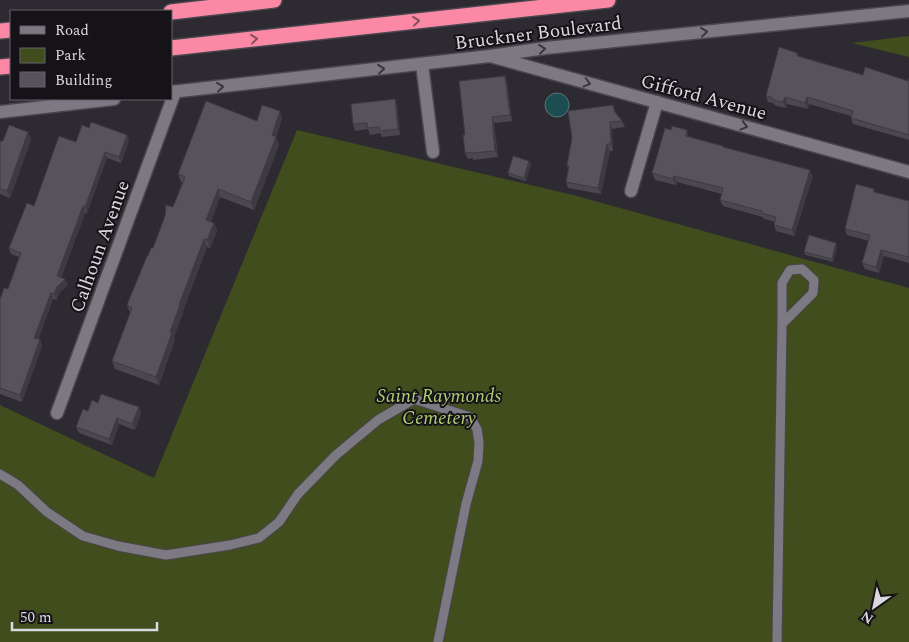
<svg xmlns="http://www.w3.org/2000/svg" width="909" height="642" viewBox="0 0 909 642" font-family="Spectral,serif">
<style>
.green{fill:#414d1c}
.water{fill:#1c4e51;stroke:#55787b}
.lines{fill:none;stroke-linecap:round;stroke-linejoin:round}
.lane-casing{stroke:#49464d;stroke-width:11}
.street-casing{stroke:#49464d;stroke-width:15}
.secondary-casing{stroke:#49464d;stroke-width:15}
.highway-casing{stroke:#49464d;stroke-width:18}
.lane{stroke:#7d7983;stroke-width:9}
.street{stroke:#7d7983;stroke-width:12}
.secondary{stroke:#7d7983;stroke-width:12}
.highway{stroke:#fb89a6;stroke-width:15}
.wall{fill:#4b4750}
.shaded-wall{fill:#3d3a41}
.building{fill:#57535d;stroke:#3d3a41}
.oneway{stroke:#884e5e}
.oneway2{stroke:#39373d}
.labels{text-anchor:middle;stroke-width:4;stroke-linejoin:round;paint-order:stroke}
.street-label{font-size:19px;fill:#dbd9de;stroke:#151317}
.park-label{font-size:19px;font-style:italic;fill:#b3cc73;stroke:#151317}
</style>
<rect width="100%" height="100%" fill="#2d2a32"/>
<!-- green -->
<g class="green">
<path d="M909 36V57L852 43Z"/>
<path d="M297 130 573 195 909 288V642H0V405L154 478Z"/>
</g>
<!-- water -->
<circle class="water" cx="557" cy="105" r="12"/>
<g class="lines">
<defs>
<g id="lane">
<path d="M0 474 18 485 47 512 83 536 118 546 166 555 230 545 259 538 279 522 298 494 336 455 378 420 414 399 470 417 477 429 479 443 478 461 466 504 438 642"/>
<path d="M777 642 782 324V283L790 270 802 269 814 280 813 293 782 324"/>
</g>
<g id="street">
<path d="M490 56 909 172"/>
<path d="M422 64 433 152"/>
<path d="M631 191 657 102"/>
<path d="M57 413 175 92"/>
</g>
<g id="secondary">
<path d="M171 92 490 56 546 48 909 11"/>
<path d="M0 112 114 99"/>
</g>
<g id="highway">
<path d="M171 12 274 0"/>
<path d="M0 31 11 30"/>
<path d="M171 48 608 0"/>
<path d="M0 67 11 66"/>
</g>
</defs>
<!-- lane casing -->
<use href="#lane" class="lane-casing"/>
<!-- street casing -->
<use href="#street" class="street-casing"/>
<!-- secondary casing -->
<use href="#secondary" class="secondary-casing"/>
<!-- highway casing -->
<use href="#highway" class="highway-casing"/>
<!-- lane -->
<use href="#lane" class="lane"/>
<!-- street -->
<use href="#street" class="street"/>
<!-- secondary -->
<use href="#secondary" class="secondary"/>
<!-- highway -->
<use href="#highway" class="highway"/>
</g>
<!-- wall -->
<g class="wall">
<path d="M797 53 799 56 863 75 908 81 909 79V140L853 124 851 118V116L809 104 808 109 787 104 786 108 776 106 773 103 768 102 766 96Z"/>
<path d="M505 76 507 82 512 121 494 123 498 157 473 160V158L468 159 465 153V135Z"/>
<path d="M395 99 397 105 400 135 382 137 380 133 370 135 368 129 355 131 353 124Z"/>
<path d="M613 105 616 113 622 121 625 127 612 129 613 151H610L601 194 568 188 566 182 568 169 567 165Z"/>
<path d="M282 118 276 138 279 145 254 210 220 197 211 222 214 223 217 231 210 248 207 247 183 311V313L174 337 175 340 159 385 115 369 112 361 130 313 127 305 148 256 153 248 173 207 183 183 181 182 178 174Z"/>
<path d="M89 128 127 135 129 141 121 163 107 158 87 213H85L61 278 68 285 59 293 57 300 53 299 38 339H40L42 346 22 402 0 394V297H1L8 289 19 257 11 254 9 248 34 206 76 142Z"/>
<path d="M28 132 31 140 10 198 0 194V141H3Z"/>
<path d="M689 137 813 176 794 236 776 231 774 225 775 222 764 219 763 217 723 206 720 200 722 194 677 182 676 185 655 180 652 173Z"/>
<path d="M529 161 531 164 526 181 509 176 508 173Z"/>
<path d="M876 193 909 201V263L884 256 879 273 865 269 862 263 869 241 847 235 845 229Z"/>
<path d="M837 247 833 262 806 255 804 252Z"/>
<path d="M98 403 139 407 141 413 135 430 119 424 112 445 79 433 76 427 88 411Z"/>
</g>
<!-- shaded-wall -->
<g class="shaded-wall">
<path d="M505 76 507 82 512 121 510 115Z"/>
<path d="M785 97 787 104 786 108 783 102Z"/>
<path d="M807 97 809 104 808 109 805 103Z"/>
<path d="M395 99 397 105 400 135 398 129Z"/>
<path d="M280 111 282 118 276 138 279 145 254 210 251 202Z"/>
<path d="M492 117 494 123 498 157 495 151Z"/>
<path d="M610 122 612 129 613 151 611 144Z"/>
<path d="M687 130 689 136H686Z"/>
<path d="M28 132 31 140 10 198 7 191Z"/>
<path d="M127 135 129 141 121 163 119 157Z"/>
<path d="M607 144 610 151 601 194 598 188Z"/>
<path d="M105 152 107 158 87 213 85 207Z"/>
<path d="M529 161 531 164 526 181 524 178Z"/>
<path d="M810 170 813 176 794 236 792 230Z"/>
<path d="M674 176 677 182 676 185 673 179Z"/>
<path d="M218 189 220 197 209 228 206 220Z"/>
<path d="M83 206 85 213 59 282 57 276Z"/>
<path d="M214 223 217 231 210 248 207 240Z"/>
<path d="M204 239 207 247 183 311V313L174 337 175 340 159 385 156 377 170 332 179 305Z"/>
<path d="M836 243 837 247 833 262 832 259Z"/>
<path d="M881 250 884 256 879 273 876 267Z"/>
<path d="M65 279 68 285 59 293 57 300 54 294 57 287Z"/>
<path d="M51 293 53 299 37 344 34 338Z"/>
<path d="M40 339 42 346 22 402 20 395Z"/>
<path d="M139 407 141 413 135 430 132 424Z"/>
<path d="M117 418 119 424 112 445 109 439Z"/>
</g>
<!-- building -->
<g class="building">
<path d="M779 47 797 53V56L863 75 865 67 908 81V79H909V135L851 118 853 111 807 97 805 103 785 97 783 102 774 100 771 97 766 96Z"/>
<path d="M505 76 510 115 492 117 495 151 471 153V152L465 153 463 135H465L459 81Z"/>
<path d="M395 99 398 129 380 131 379 127 367 128V123L353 124 351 104Z"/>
<path d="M206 101 257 121 262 105 280 111 272 135 276 137 251 202 218 189 206 220 214 223 207 240 204 239 179 305H180L170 332 172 333 156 377 112 361 132 308 127 305 147 256H148L151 248H153L165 216 166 205 173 207 185 177 178 174Z"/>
<path d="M613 105 614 111 622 121 610 122 611 144H607L598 188 566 182 569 166 567 165 572 138 568 111Z"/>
<path d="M91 122 127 135 119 157 105 152 85 207 83 206 57 276 65 279 57 287 54 294 51 293 34 338 40 339 20 395 0 388V297H1L4 288 8 289 21 253 9 248 27 203 34 206 59 136 76 142 82 125 89 128Z"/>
<path d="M9 125 28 132 7 191 0 188V141H3Z"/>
<path d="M672 126 687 130 686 136 723 146V147L810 170 792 230 774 225 776 217 762 213V211L720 200 723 188 674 176 673 179 652 173 665 128 671 130Z"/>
<path d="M513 156 529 161 524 178 508 173Z"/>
<path d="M856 184 874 189V192L909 201V257L881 250 876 267 862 263 870 235 845 229Z"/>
<path d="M809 235 836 243 832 259 804 252Z"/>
<path d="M101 394 139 407 132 424 117 418 109 439 76 427 83 409 88 411 92 400 98 403Z"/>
</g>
<!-- one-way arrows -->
<defs><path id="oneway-chevron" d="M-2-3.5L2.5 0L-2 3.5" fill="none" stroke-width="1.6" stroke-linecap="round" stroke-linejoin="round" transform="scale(1.25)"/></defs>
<g class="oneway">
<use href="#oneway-chevron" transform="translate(416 21) rotate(-6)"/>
<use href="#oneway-chevron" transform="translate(254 39) rotate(-6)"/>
</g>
<g class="oneway2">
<use href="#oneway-chevron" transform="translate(704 32) rotate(-6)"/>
<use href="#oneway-chevron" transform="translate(542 49) rotate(-7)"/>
<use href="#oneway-chevron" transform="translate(381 69) rotate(-6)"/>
<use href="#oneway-chevron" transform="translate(587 83) rotate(15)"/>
<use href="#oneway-chevron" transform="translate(220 87) rotate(-6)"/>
<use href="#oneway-chevron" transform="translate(744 126) rotate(15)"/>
</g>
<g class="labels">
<!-- street labels -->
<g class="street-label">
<text transform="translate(538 32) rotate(-7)" y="7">Bruckner Boulevard</text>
<text transform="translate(704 96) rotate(15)" y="7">Gifford Avenue</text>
<text transform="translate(99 246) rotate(-70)" y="7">Calhoun Avenue</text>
</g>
<!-- park labels -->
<g class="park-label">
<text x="439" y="402">Saint Raymonds<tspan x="439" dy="22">Cemetery</tspan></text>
</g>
</g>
<!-- legend -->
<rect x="10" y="10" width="162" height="90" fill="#151317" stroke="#646267"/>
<rect x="20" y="26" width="25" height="8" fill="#7d7983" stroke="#646267"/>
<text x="55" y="35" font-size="15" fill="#dbd9de">Road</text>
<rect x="20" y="48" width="25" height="15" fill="#414d1c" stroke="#646267"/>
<text x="55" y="60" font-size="15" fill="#dbd9de">Park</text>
<rect x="20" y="72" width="25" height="15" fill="#57535d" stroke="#646267"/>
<text x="55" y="85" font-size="15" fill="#dbd9de">Building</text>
<!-- north arrow -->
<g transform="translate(874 607) rotate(213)" stroke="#151317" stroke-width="4" paint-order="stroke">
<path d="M0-4L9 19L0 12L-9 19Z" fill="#dbd9de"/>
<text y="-8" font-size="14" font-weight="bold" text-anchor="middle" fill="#dbd9de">N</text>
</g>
<!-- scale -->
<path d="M12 622v8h145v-8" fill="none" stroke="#dbd9de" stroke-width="2.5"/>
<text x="20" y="622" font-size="15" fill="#dbd9de" stroke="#151317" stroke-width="4" paint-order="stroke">50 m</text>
</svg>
